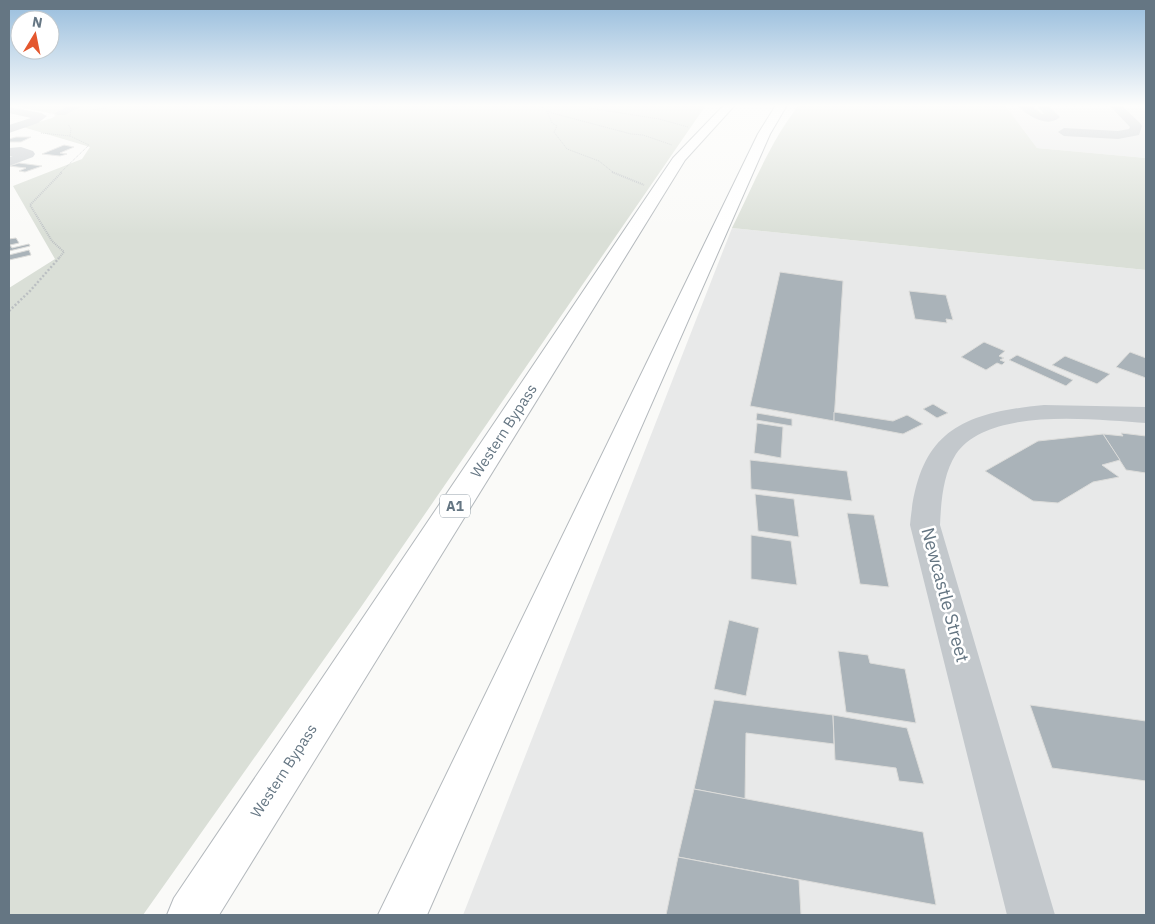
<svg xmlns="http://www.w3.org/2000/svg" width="1155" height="924" viewBox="0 0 1155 924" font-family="'IBM Plex Sans',sans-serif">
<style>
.built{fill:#e8e9e9}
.green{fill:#dadfd7}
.building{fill:#aab3b9;stroke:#dcdcda}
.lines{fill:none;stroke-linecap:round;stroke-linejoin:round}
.highway-casing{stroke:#b4b9bd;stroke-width:2}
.path-far2{stroke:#bbbfc2;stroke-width:1;stroke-dasharray:1 1;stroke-linecap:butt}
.path-far1{stroke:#bbbfc2;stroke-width:2;stroke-dasharray:1 1;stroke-linecap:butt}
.path{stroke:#bbbfc2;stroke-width:2.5;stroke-dasharray:2 2;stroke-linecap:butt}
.minor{fill:#c3c8cc;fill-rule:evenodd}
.highway{fill:#fff;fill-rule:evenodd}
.labels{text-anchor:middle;stroke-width:5;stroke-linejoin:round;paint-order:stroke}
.shield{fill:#fff;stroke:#939fa8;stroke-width:1}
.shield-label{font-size:14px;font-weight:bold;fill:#657683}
.street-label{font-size:15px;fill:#657683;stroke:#fff}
.near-street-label{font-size:18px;fill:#657683;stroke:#fff}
</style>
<rect width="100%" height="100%" fill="#fafaf8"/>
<!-- built -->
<g class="built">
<path d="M1005 105H1146V158L1037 148Z"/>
<path d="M732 228 1146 270V915H463Z"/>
</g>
<!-- green -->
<g class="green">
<path d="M9 105H706L361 607 143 915H9V288L55 259 13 186 82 159 90 147 23 127 52 118 55 116 54 114Z"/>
<path d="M799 105H1005L1037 148 1146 158V270L732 228C752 188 771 140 799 105Z"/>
</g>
<!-- building -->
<g class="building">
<path d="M16 137H31L21 142H9V139Z"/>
<path d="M64 145 74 147 60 153 67 154 60 156 42 154Z"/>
<path d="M19 163 42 166 25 172 19 171 26 168 9 166Z"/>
<path d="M16 238 19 243 10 245 12 248 29 244 30 246 9 251V239Z"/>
<path d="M29 250 31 255 9 260V255Z"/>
<path d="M780 272 843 281 834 421 750 406Z"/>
<path d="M909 291 946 295 953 320 946 319 947 323 915 319Z"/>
<path d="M984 342 1005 351 999 356 1004 358 1000 360 1005 362 1002 365 997 363 986 370 961 357Z"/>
<path d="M1130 352 1146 358V378L1116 367Z"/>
<path d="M1017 355 1073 380 1066 386 1009 360Z"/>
<path d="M1065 356 1110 374 1097 384 1052 365Z"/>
<path d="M933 404 948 413 937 418 923 409Z"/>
<path d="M834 412 893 421 907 415 923 424 903 434 834 421Z"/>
<path d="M757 413 792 419V426L756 420Z"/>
<path d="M757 423 783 427 781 458 754 453Z"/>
<path d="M1121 433 1146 436V473L1126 470 1103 434 1123 436Z"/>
<path d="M1103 434 1120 460 1102 465 1119 477 1093 482 1058 503 1033 501 985 471 1038 441Z"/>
<path d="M750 460 847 471 852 501 751 489Z"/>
<path d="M755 494 794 499 799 537 758 531Z"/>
<path d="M847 513 874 515 889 587 860 584Z"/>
<path d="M751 535 791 541 797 585 751 579Z"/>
<path d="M729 620 759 628 746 696 714 689Z"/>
<path d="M838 651 868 655 870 663 905 669 916 723 846 712Z"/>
<path d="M714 700 833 715 834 744 746 733 745 799 694 789Z"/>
<path d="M1030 705 1146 721V781L1052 768Z"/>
<path d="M833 715 907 728 924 784 899 781 896 768 835 760Z"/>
<path d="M694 789 923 832 936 905 678 857Z"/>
<path d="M678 857 799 880 801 915H666Z"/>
</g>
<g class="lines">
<defs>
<g id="highway">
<path d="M724 105H735L685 160 219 915H167L174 898 673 158Z"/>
<path d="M776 105H787L770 134 427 915H378L758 134Z"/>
</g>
</defs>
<!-- highway casing -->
<use href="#highway" class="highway-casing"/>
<!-- path-far2 -->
<g class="path-far2">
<path d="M537 105 552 113 631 134 643 135 672 145"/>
<path d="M571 105 659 119 688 127"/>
<path d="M93 110 125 105"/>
<path d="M547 111 552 123 557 126 554 132 567 149 599 161 614 173"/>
<path d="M41 133 70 136 71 129 68 124"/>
<path d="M60 173 89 145 70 136"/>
</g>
<!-- path-far1 -->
<g class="path-far1">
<path d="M612 172 644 185"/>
<path d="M58 259 64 252 52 241 30 205 62 172"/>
</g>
<!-- path -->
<path class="path" d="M9 311 30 291 59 258"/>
<!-- minor -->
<g class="minor">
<path d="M70 105H85L65 115H57L55 113Z"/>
<path d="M1017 105H1030L1042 114H1044L1036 105H1048L1060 117C1048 129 1026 115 1017 105Z"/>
<path d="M1109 105H1121L1140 123 1142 126 1139 135 1118 139 1064 136 1058 132 1064 128 1118 131 1129 129 1130 127Z"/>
<path d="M9 107 41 113 47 116 38 123 9 133V125L31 118 9 113Z"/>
<path d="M21 147 33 151 35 154 33 157 9 166V157L13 156H9V148Z"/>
<path d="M1044 405 1146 407V423C1096 420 989 406 956 454 943 474 941 502 940 525L1055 915H1007L910 525C918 433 959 413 1044 405Z"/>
</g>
<!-- highway -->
<use href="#highway" class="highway"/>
</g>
<!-- sky -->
<linearGradient id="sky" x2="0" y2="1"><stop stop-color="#96bcdc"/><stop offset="0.45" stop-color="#fdfdfc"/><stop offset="1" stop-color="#fdfdfc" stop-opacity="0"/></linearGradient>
<rect width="1155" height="235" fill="url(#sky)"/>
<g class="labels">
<!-- shield labels -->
<rect class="shield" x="440" y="494.5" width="30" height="23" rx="4"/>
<g class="shield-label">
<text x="455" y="511">A1</text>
</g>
<!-- street labels -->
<g class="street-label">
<text transform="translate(504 431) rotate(-57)" y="5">Western Bypass</text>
<text transform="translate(284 771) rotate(-57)" y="5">Western Bypass</text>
</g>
<!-- near-street labels -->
<g class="near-street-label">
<text transform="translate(945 595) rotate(75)" y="6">Newcastle Street</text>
</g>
</g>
<!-- border -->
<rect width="1155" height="924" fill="none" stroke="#657683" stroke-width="20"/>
<!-- north arrow -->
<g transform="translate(35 35) rotate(10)"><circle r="24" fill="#ffffff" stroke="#c1c8cd"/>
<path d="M0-4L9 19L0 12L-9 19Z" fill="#e4572e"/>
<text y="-8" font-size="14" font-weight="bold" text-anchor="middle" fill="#657683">N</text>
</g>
</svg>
